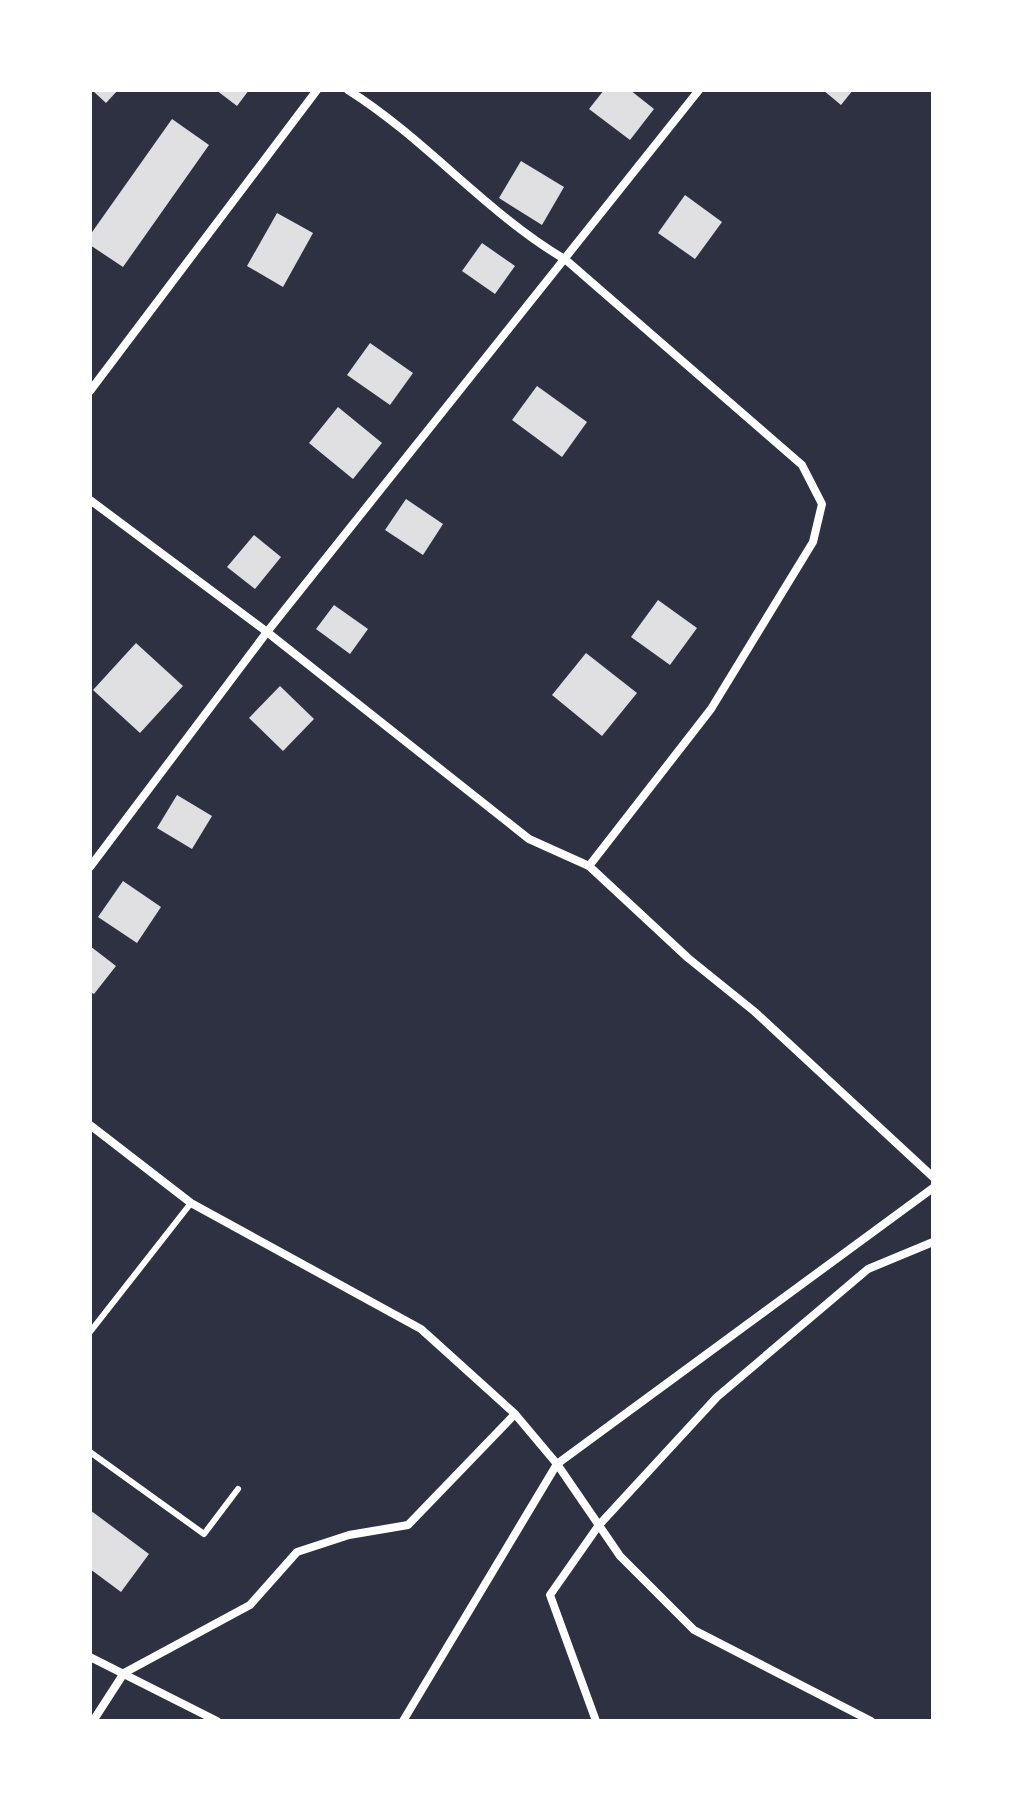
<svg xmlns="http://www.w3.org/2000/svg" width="1023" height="1811" viewBox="0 0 1023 1811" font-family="'Roboto Condensed',sans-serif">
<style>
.building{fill:#e0e0e3}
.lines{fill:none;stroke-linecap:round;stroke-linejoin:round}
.service{stroke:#fff;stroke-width:6}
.minor{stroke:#fff;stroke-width:8}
</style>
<rect width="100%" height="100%" fill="#2d3142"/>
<!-- building -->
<g class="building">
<path d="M92 90H118L106 103Z"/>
<path d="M216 90H249L237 106Z"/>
<path d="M604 90H630L654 109 630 140 589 109Z"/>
<path d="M823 90H853L841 105Z"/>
<path d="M172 119 209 145 123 267 90 245V235Z"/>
<path d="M521 161 564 187 542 225 499 198Z"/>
<path d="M685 195 722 222 695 259 658 233Z"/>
<path d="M277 213 313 233 283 287 247 266Z"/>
<path d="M482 243 515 266 495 294 462 271Z"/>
<path d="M370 343 413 373 390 405 347 375Z"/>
<path d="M537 386 587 422 562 457 512 420Z"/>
<path d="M338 407 382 443 353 479 309 443Z"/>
<path d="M406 499 443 524 423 555 385 530Z"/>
<path d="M254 535 281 557 255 589 227 567Z"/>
<path d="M658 600 697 628 670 665 631 637Z"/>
<path d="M334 605 368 629 350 654 316 629Z"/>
<path d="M136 643 183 686 140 733 93 690Z"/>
<path d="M586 653 637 693 602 736 552 695Z"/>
<path d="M280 686 314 719 283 751 249 718Z"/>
<path d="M177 795 212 816 192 849 157 828Z"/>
<path d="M123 881 161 907 137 943 98 917Z"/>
<path d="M90 946 116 966 94 994 90 992Z"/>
<path d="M90 1510 149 1554 121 1592 90 1569Z"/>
</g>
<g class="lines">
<!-- service -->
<g class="service">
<path d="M90 1332 191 1203"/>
<path d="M90 1452 204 1534 238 1489"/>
</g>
<!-- minor -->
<g class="minor">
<path d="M348 90C426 139 486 213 566 260L802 465 822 504 813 542 711 709 589 866"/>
<path d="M90 391 317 90"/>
<path d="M90 500 267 632 529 839 589 866 688 958 755 1012 933 1177"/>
<path d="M90 867 267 632 699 90"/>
<path d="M90 1125 191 1203 421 1329 515 1414 557 1464 620 1556 694 1630 871 1721"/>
<path d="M90 1657 217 1721"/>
<path d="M93 1721 124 1673 250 1605 297 1552 349 1535 408 1525 515 1414"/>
<path d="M403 1721 557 1464 933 1188"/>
<path d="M596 1721 550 1595 599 1525 717 1397 868 1269 933 1242"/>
</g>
</g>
<!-- border -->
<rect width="1023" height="1811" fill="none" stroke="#ffffff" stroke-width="184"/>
</svg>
